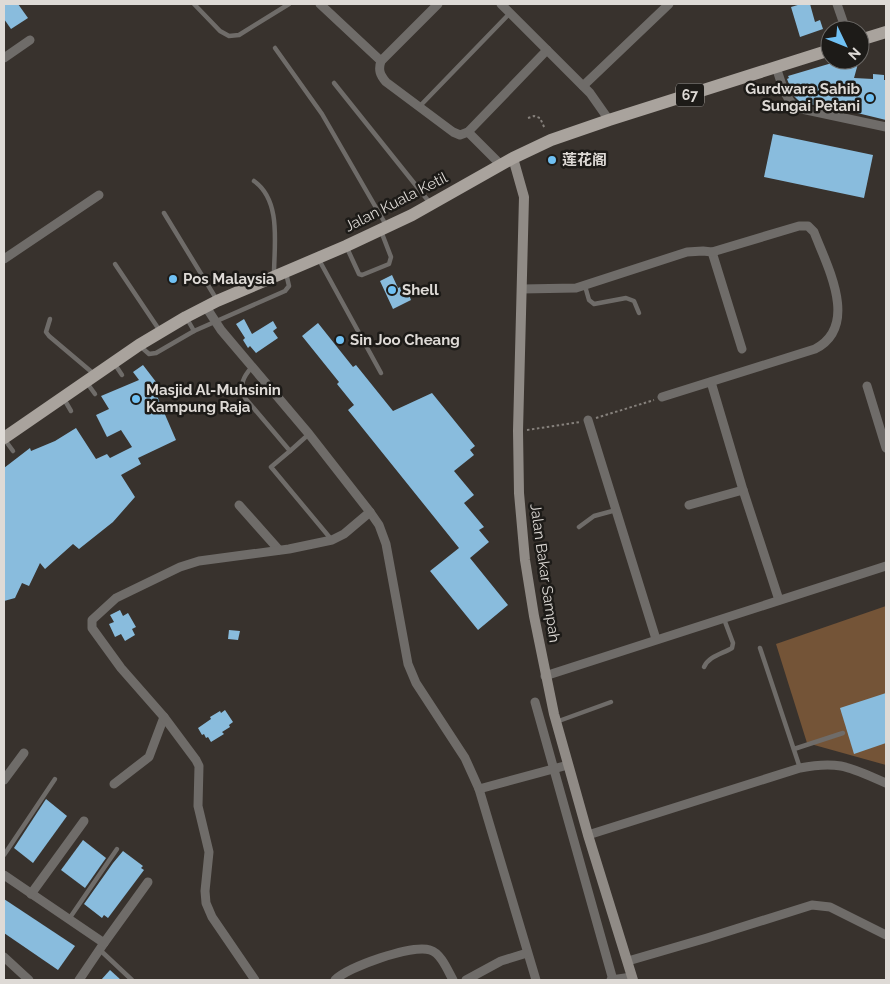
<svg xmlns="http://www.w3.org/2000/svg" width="890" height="984" viewBox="0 0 890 984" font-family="Raleway,'Noto Sans SC',sans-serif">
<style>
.green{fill:#745437}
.building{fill:#89bcdd}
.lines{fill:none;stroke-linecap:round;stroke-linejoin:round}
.path{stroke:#86817c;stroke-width:2;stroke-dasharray:2.5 2.5;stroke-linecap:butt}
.service{stroke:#6f6c69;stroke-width:4.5}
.minor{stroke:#6f6c69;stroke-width:9}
.secondary{stroke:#908b86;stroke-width:10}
.primary{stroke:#a9a39d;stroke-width:12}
.poi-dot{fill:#70c1f4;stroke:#1d1b18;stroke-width:2}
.labels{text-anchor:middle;stroke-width:5;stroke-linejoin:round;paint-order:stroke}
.shield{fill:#1d1b18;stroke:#a4a19d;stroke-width:1}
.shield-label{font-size:14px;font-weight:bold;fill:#dedad6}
.poi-label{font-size:15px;font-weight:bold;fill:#dedad6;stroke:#1d1b18;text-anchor:start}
.street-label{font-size:15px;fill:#dedad6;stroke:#1d1b18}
</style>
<rect width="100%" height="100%" fill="#38322d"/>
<!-- green -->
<path class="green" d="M886 606V765L807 743 776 644Z"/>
<!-- building -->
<g class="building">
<path d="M4 4H18L28 18 11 29 4 19Z"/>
<path d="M801 4H810L815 22 820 20 823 29 800 37 791 7Z"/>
<path d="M842 60H859L854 78 873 79V74L884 75V80H886V120L845 110 844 112 800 102 794 96 787 79 789 78 788 76Z"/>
<path d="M773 134 873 155 864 198 764 177Z"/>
<path d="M392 275 398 288 405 285 411 300 393 309 380 281Z"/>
<path d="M244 319 252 334 273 321 277 328 273 331 278 338 256 353 250 346 248 348 243 340 245 338 236 324Z"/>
<path d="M318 323 353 367 356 365 393 411 432 393 475 446 470 450 474 455 454 471 474 495 464 503 484 527 479 530 489 542 470 558 508 605 478 630 430 571 459 548 348 410 354 405 337 384 339 382 302 336Z"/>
<path d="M143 365 163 391 157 396 176 440 138 458 141 464 121 475 135 497 113 522 79 549 73 544 45 569 40 563 29 586 22 583 15 598 4 601V468L30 448 31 451 55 441 76 428 96 459 107 454 110 458 132 447 121 430 107 437 96 415 109 409 101 396 139 380 133 372Z"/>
<path d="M120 610 123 616 128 613 136 627 132 629 135 635 125 641 121 634 115 637 109 624 114 622 110 615Z"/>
<path d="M229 630 240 631 238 640 228 639Z"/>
<path d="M886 693V743L854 754 840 708Z"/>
<path d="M225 710 233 722 229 725 230 727 222 732 224 734 211 742 208 737 206 738 204 734 202 735 198 728 211 719 210 717 220 711 221 713Z"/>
<path d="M46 799 67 816 33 863 14 848Z"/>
<path d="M83 840 106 858 85 888 61 870Z"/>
<path d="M123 851 143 866 141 868 144 870 108 918 104 915 102 918 84 904 113 863Z"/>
<path d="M4 899 75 946 58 970 4 933Z"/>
<path d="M110 970 121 980H101Z"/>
</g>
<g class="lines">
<!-- path -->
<g class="path">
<path d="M528 118 534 116 540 118 545 129"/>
<path d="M596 418 654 400"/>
<path d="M527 430 580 422"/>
</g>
<!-- service -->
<g class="service">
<path d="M194 4 220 31 229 36 239 35 289 4"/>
<path d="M275 48 322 114 386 225"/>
<path d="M334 83 430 203"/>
<path d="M419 107 510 13"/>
<path d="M254 181C282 201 274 245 274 275"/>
<path d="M164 213 217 300"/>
<path d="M347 248 359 274 362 275 389 264 391 257 381 231"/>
<path d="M318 258 381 373"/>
<path d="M115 264 160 331"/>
<path d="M585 286 589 300 594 304 626 298 634 301 639 313"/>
<path d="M186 317 194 331"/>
<path d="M50 319 46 332 49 336 94 374"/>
<path d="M140 346 149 354 156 353 194 331 285 291 289 286 286 273"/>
<path d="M114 363 122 375"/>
<path d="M252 367C243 377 239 385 245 398L290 451 309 434"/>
<path d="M87 383 95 394"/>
<path d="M64 399 71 411"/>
<path d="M5 440 13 451"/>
<path d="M290 451 271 467 331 539"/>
<path d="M579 527 594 516 616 510"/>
<path d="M760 648 800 768"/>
<path d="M704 667C709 656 722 654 732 648L733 643 724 619"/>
<path d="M556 722 611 702"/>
<path d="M794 749 843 733"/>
<path d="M4 855 55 779"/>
<path d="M69 919 117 849"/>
<path d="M100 950 132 980"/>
</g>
<!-- minor -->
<g class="minor">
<path d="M320 4 381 61 438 4"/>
<path d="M501 4 590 93 609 120"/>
<path d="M837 4 846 30"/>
<path d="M4 58 30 40"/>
<path d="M381 61C378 70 380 75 386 82L453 132 460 135 468 132 547 50"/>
<path d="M776 67C781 81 784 98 797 108L886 127"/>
<path d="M583 86 669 4"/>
<path d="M468 132 500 164"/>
<path d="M4 259 99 195"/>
<path d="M522 289 576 288 687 252 703 251 712 252 742 349"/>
<path d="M206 307 221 330 309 434 370 512 379 525 386 544 408 664 416 683 465 758 479 789 536 980"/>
<path d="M711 382 743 490 779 600"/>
<path d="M867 386 886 448"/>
<path d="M662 397 815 349C860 326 827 266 814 232L808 226H799L712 252"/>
<path d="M588 420 656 639"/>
<path d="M239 505 279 550"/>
<path d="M689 505 743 490"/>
<path d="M545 676 886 566"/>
<path d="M535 702 613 980"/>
<path d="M4 780 24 753"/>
<path d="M114 784 149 757 164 717"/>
<path d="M479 789 568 765"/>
<path d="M588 835 800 768C840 760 851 768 886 783"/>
<path d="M4 875 104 943 79 980"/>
<path d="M31 894 84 821"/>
<path d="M104 943 148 882"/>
<path d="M4 957 29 980"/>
<path d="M628 961 707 938 812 905 830 907 886 935"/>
<path d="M255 980 212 917 206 903 205 891 209 852 198 806 199 766 196 760 164 717 121 668 92 628V620L116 598 180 567 199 561 289 549 332 540 344 534 370 512"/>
<path d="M335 980C348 967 412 944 430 950 441 953 448 971 453 980"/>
<path d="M466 980 501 961 527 953"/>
<path d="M611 980 632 977"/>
</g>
<!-- secondary -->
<path class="secondary" d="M513 158 524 197 518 431 519 493 525 560 534 616 554 714 588 835 633 980"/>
<!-- primary -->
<g class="primary">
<path d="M860 40 886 32"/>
<path d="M4 438 139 345 186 317 217 301 346 246 412 215 513 158 551 140 609 120 830 50"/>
</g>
</g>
<!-- markers -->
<g class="poi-dot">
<circle cx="870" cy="98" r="5"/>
<circle cx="552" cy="160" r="5"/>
<circle cx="173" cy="279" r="5"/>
<circle cx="392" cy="290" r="5"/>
<circle cx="340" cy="340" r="5"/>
<circle cx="136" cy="399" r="5"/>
</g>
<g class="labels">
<!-- shield labels -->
<rect class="shield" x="676" y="83.5" width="28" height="23" rx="4"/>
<g class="shield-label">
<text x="690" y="100">67</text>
</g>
<!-- poi labels -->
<g class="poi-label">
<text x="860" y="94" text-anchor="end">Gurdwara Sahib<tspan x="860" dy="17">Sungai Petani</tspan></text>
<text x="562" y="165">莲花阁</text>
<text x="183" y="284">Pos Malaysia</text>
<text x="402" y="295">Shell</text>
<text x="350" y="345">Sin Joo Cheang</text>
<text x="146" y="395">Masjid Al-Muhsinin<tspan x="146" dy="17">Kampung Raja</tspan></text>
</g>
<!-- street labels -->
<g class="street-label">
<text transform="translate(396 202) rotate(-27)" y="5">Jalan Kuala Ketil</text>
<text transform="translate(545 573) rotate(82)" y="5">Jalan Bakar Sampah</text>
</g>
</g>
<!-- border -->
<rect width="890" height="984" fill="none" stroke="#dedad6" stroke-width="10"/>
<!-- north arrow -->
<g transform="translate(845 45) rotate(133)"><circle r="24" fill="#1d1b18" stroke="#6a6764"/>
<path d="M0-4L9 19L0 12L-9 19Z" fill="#70c1f4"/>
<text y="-8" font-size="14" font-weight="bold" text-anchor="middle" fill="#dedad6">N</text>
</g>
</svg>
